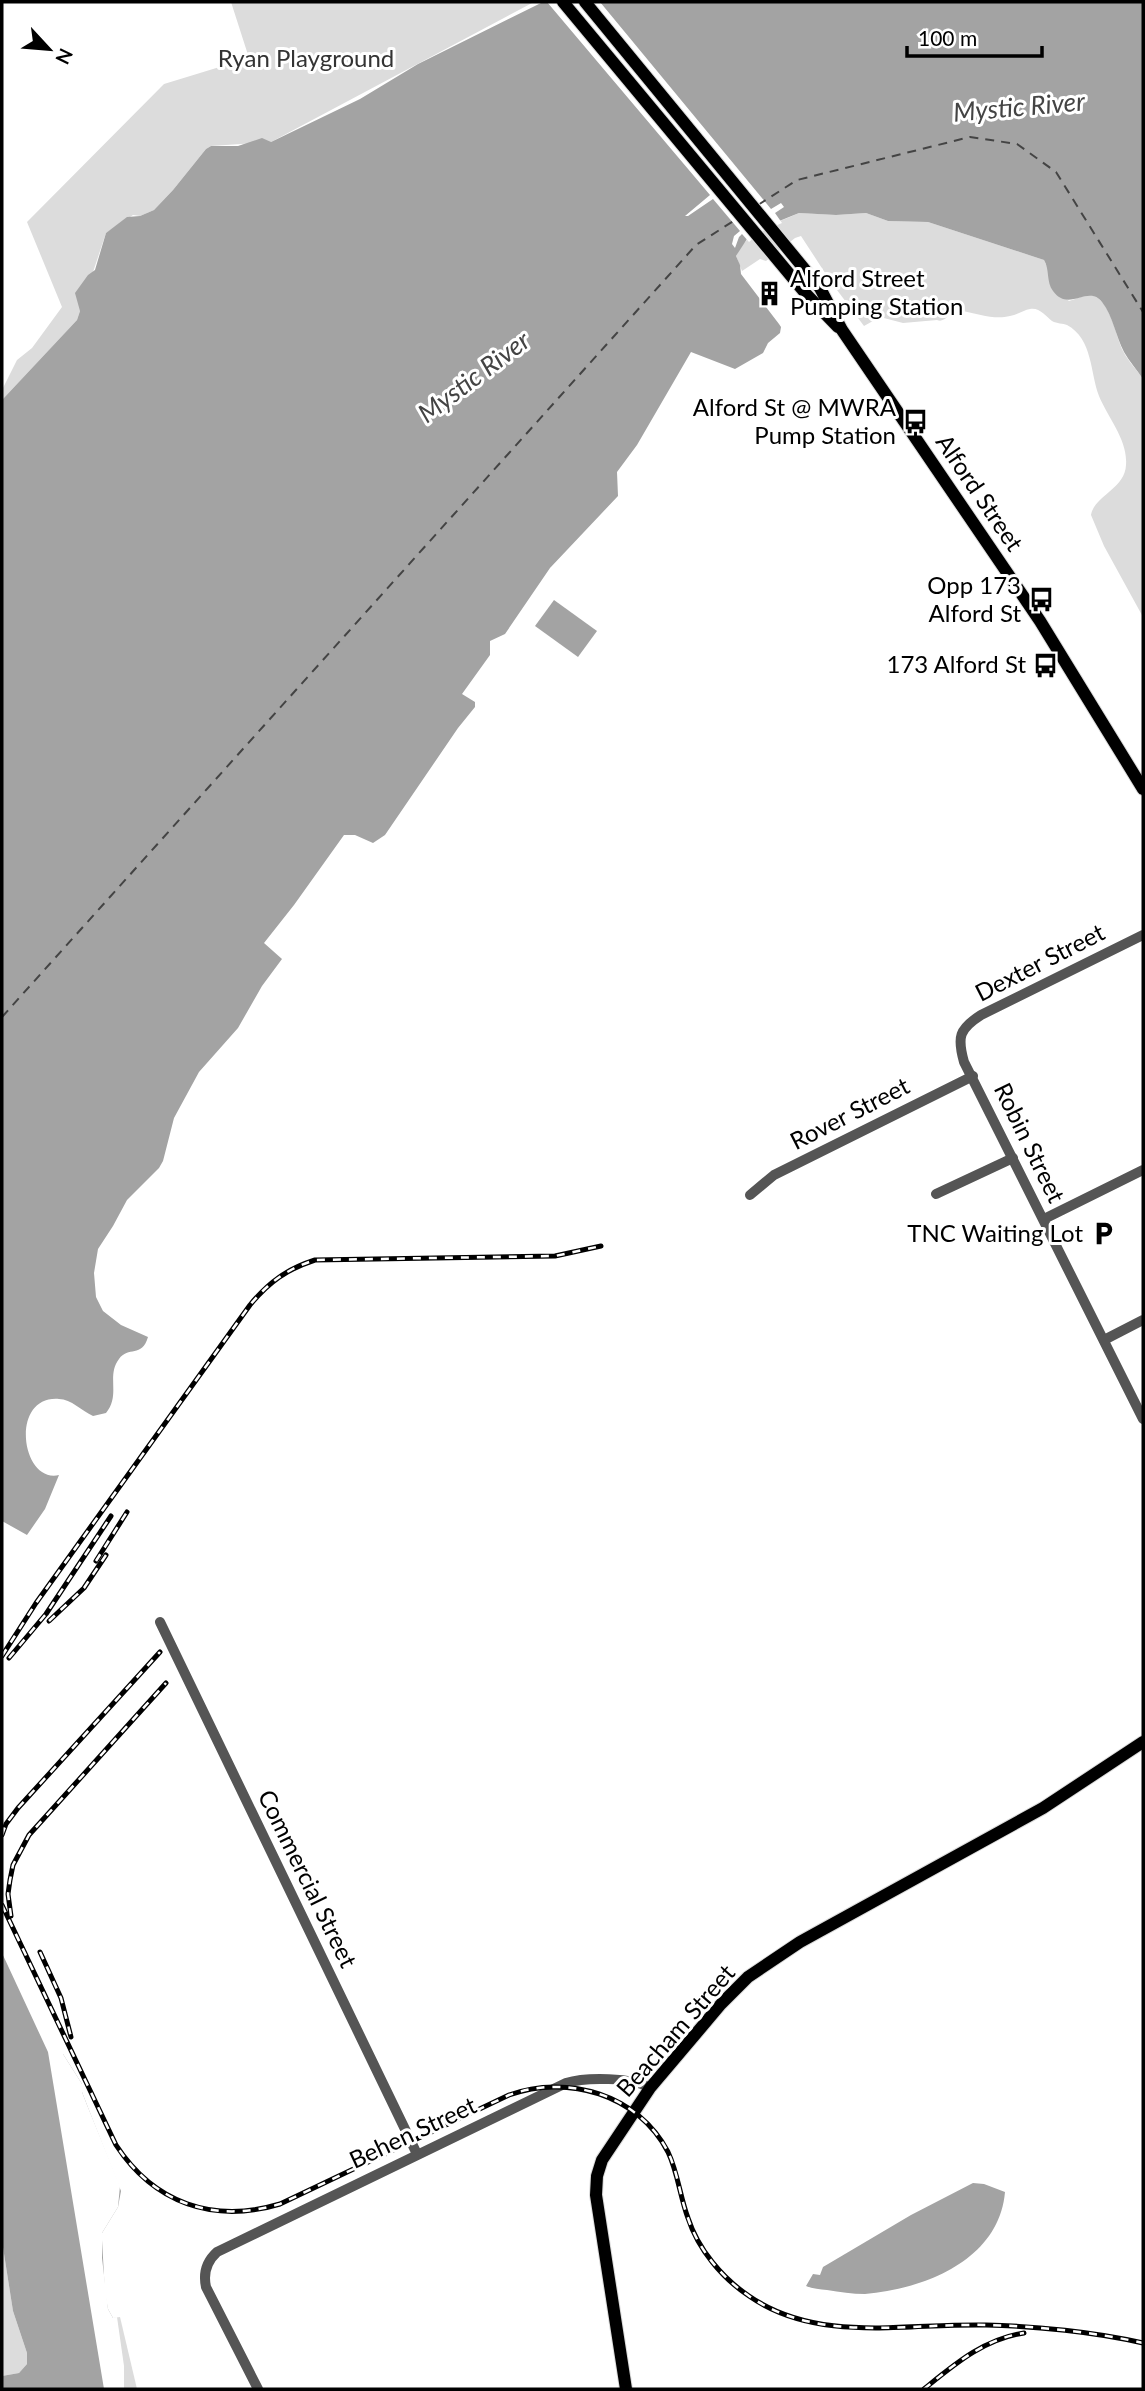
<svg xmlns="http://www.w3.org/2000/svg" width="1145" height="2391" viewBox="0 0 1145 2391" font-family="Lato,sans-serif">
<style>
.green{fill:#dcdcdc}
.water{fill:#a3a3a3}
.pier{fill:#fff}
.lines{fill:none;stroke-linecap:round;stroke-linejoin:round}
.ferry{stroke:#444;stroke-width:2;stroke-dasharray:9 7;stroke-linecap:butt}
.major-casing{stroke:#dbdbdb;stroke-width:14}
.minor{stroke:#555;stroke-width:10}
.major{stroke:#000;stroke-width:12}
.rail-casing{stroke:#000;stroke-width:5}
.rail{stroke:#fff;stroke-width:2.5;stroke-dasharray:8;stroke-linecap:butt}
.labels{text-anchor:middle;stroke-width:6;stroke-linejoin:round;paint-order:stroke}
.park-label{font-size:24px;fill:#333;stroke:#fff}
.poi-label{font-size:24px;fill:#000;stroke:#fff;text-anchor:end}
.street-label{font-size:24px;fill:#000;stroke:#fff}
.water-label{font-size:26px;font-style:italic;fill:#444;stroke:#fff}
</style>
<rect width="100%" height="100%" fill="#fff"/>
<!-- green -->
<g class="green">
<path d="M231 2H534L271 142 211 146 206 149 173 190 154 210 140 216 133 215 106 233 77 320 2 400V390L17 360 32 348 62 307 27 222 164 84 249 58Z"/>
<path d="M799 213 836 215 866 213 888 221 928 222 1044 260 1049 271 1050 285 1069 301C1077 299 1088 292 1096 297 1111 304 1116 337 1123 351 1128 361 1137 370 1143 379V617L1104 546 1091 515C1094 496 1125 489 1126 465 1128 440 1108 418 1099 396 1090 373 1093 339 1067 325 1063 323 1057 324 1052 321 1046 316 1039 307 1030 309 1024 310 1017 315 1010 316 995 320 978 314 963 311 950 308 947 324 937 320L903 323 880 317 864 326 831 282 801 236 795 238 766 261 760 259 742 271 736 256C749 228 774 225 799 213Z"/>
<path d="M2 2241 13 2311 27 2353V2364L19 2373 2 2376Z"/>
<path d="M120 2317 137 2389H120L113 2318Z"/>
</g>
<!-- water -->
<g class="water">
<path d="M543 2H1143V379C1137 370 1129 361 1124 352 1116 337 1113 316 1102 302 1088 284 1069 313 1053 291 1046 282 1050 270 1044 260L928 222 888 221 866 213 836 215 799 213 757 230 747 239 736 256 740 265 741 274 779 324 781 327 780 333 768 343 763 353 735 369 691 352 637 445 617 472 618 496 550 568 505 634 490 641V655L462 694 475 702V707L458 728 385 835 373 843 355 835H344L294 905 264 943 282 959 262 986 238 1028 199 1072 174 1118 163 1161 159 1168 127 1200 113 1226 98 1249 94 1273 96 1297 103 1311 121 1325 148 1337C142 1358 128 1346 119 1359 106 1376 121 1395 106 1413L93 1416C82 1411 71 1399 59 1399 9 1395 21 1484 59 1475L45 1509 27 1535 2 1521V400L77 320 80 311 75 293 88 275 95 270 106 233 127 217 140 216 154 210 173 190 206 149 211 146H238L262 138 271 142 360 99 418 64Z"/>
<path d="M554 600 597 631 578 657 535 626Z"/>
<path d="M2 1952 43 2029 63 2054 82 2084V2092L87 2105 121 2191 118 2207 102 2233V2240L105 2293 108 2309 113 2318 120 2389H2V2376L19 2373 27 2364V2353L13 2311 2 2241Z"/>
<path d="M973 2183 984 2184 1005 2192C999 2260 925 2289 865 2294 852 2294 840 2292 827 2290 820 2289 813 2289 806 2286L813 2274 820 2275 823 2267 911 2215Z"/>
</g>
<!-- pier -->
<g class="pier">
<path d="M547 2H600L771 209 781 203 784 207 775 213 782 223 759 233 749 242 742 234 739 237 735 248 732 244 734 236 740 231 713 199 688 216H685L710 195Z"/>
<path d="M2 1948 53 2040 63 2050V2054L82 2084V2092L87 2105 120 2186 118 2207 102 2233V2258L108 2309 113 2318 117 2317 124 2366V2389H104L48 2052 2 1953Z"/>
</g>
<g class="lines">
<!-- ferry -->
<g class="ferry">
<path d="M758 205 797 180 970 137 1017 144 1056 172 1143 312"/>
<path d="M2 1017 696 245 735 220"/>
</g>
<defs>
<g id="major">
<path d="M563 2 806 294 838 327"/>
<path d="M585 2 820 288 842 330 1040 621 1143 789"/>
<path d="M626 2389 596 2195 597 2176 602 2160 650 2088 721 2004 748 1977 800 1942 1043 1808 1143 1742"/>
</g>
</defs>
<!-- major casing -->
<use href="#major" class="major-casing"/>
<!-- minor -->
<g class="minor">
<path d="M1143 935 981 1015C959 1029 957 1037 964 1062L1143 1419"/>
<path d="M936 1194 1013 1158"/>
<path d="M750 1195 774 1175 973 1076"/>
<path d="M1044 1219 1143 1170"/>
<path d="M1104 1340 1143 1320"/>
<path d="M160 1622 417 2154"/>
<path d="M258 2389 206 2287C203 2273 206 2262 217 2252L566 2083C585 2077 633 2077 650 2088"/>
</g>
<!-- major -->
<use href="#major" class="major"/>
<defs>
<g id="rail">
<path d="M96 1561 127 1512"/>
<path d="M49 1621 84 1588 106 1555"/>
<path d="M2 1656 36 1603 250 1305C269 1282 287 1269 315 1260L555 1256 601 1246"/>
<path d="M9 1658 46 1614 111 1516"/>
<path d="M2 1835 6 1824 18 1808 160 1652"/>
<path d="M2 1905 116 2145C154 2203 213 2224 280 2204L509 2095C567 2074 638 2094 668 2152 678 2173 680 2197 688 2218 698 2249 722 2278 749 2296 818 2344 907 2323 986 2325 1035 2326 1095 2332 1143 2343"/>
<path d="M11 1916 8 1894 10 1880 13 1865 29 1835 166 1683"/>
<path d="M40 1952 61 1998 71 2037"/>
<path d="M924 2389C955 2364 984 2339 1024 2333"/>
</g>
</defs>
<!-- rail casing -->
<use href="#rail" class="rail-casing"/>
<!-- rail -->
<use href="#rail" class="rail"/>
</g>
<!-- icons -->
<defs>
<symbol id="building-bare" viewBox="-9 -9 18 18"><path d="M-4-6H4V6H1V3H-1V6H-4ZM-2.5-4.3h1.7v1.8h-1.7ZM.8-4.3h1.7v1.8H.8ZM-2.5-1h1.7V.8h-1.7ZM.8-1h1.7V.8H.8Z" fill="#000" stroke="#fff" stroke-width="2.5" paint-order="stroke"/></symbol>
<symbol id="bus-bare" viewBox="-9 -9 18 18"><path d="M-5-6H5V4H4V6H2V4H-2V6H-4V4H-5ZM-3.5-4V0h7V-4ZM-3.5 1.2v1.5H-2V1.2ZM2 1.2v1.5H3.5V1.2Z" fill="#000" stroke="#fff" stroke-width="2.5" paint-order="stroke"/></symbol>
<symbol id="parking-bare" viewBox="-9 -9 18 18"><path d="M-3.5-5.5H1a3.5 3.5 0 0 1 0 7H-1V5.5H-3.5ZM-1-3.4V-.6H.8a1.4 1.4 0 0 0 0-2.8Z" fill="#000" stroke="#fff" stroke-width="2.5" paint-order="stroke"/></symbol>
</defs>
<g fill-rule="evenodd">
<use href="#building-bare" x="752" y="276" width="35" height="35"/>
<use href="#bus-bare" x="898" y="404" width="35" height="35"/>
<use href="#bus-bare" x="1024" y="582" width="35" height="35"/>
<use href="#bus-bare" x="1028" y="648" width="35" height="35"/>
<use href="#parking-bare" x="1086" y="1216" width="35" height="35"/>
</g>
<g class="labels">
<!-- park labels -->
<g class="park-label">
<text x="306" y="67">Ryan Playground</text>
</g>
<!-- poi labels -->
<g class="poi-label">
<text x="790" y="287" text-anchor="start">Alford Street<tspan x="790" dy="28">Pumping Station</tspan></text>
<text x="896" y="416">Alford St @ MWRA<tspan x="896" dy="28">Pump Station</tspan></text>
<text x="1021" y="594">Opp 173<tspan x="1021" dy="28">Alford St</tspan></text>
<text x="1026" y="673">173 Alford St</text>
<text x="1083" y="1242">TNC Waiting Lot</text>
</g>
<!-- street labels -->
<g class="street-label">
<text transform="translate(979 493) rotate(56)" y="8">Alford Street</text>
<text transform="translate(1040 963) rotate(-27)" y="8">Dexter Street</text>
<text transform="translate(850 1114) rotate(-27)" y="8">Rover Street</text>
<text transform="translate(1029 1143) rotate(64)" y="8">Robin Street</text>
<text transform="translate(307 1879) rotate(64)" y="8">Commercial Street</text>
<text transform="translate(676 2031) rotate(-49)" y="8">Beacham Street</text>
<text transform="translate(413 2133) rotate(-25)" y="8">Behen Street</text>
</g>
<!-- water labels -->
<g class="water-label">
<text transform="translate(1019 107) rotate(-5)" y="9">Mystic River</text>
<text transform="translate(474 377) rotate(-37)" y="9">Mystic River</text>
</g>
</g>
<!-- border -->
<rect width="1145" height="2391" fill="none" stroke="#000000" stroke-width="7"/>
<!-- north arrow -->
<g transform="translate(49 49) rotate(116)" stroke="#ffffff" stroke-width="5" paint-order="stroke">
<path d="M0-5L12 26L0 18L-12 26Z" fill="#000000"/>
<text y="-10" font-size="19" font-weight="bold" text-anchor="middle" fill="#000000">N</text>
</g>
<!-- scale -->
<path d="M907 46v10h135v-10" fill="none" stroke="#000000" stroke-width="3.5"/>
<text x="918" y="46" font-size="21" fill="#000000" stroke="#ffffff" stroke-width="5" paint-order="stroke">100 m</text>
</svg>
